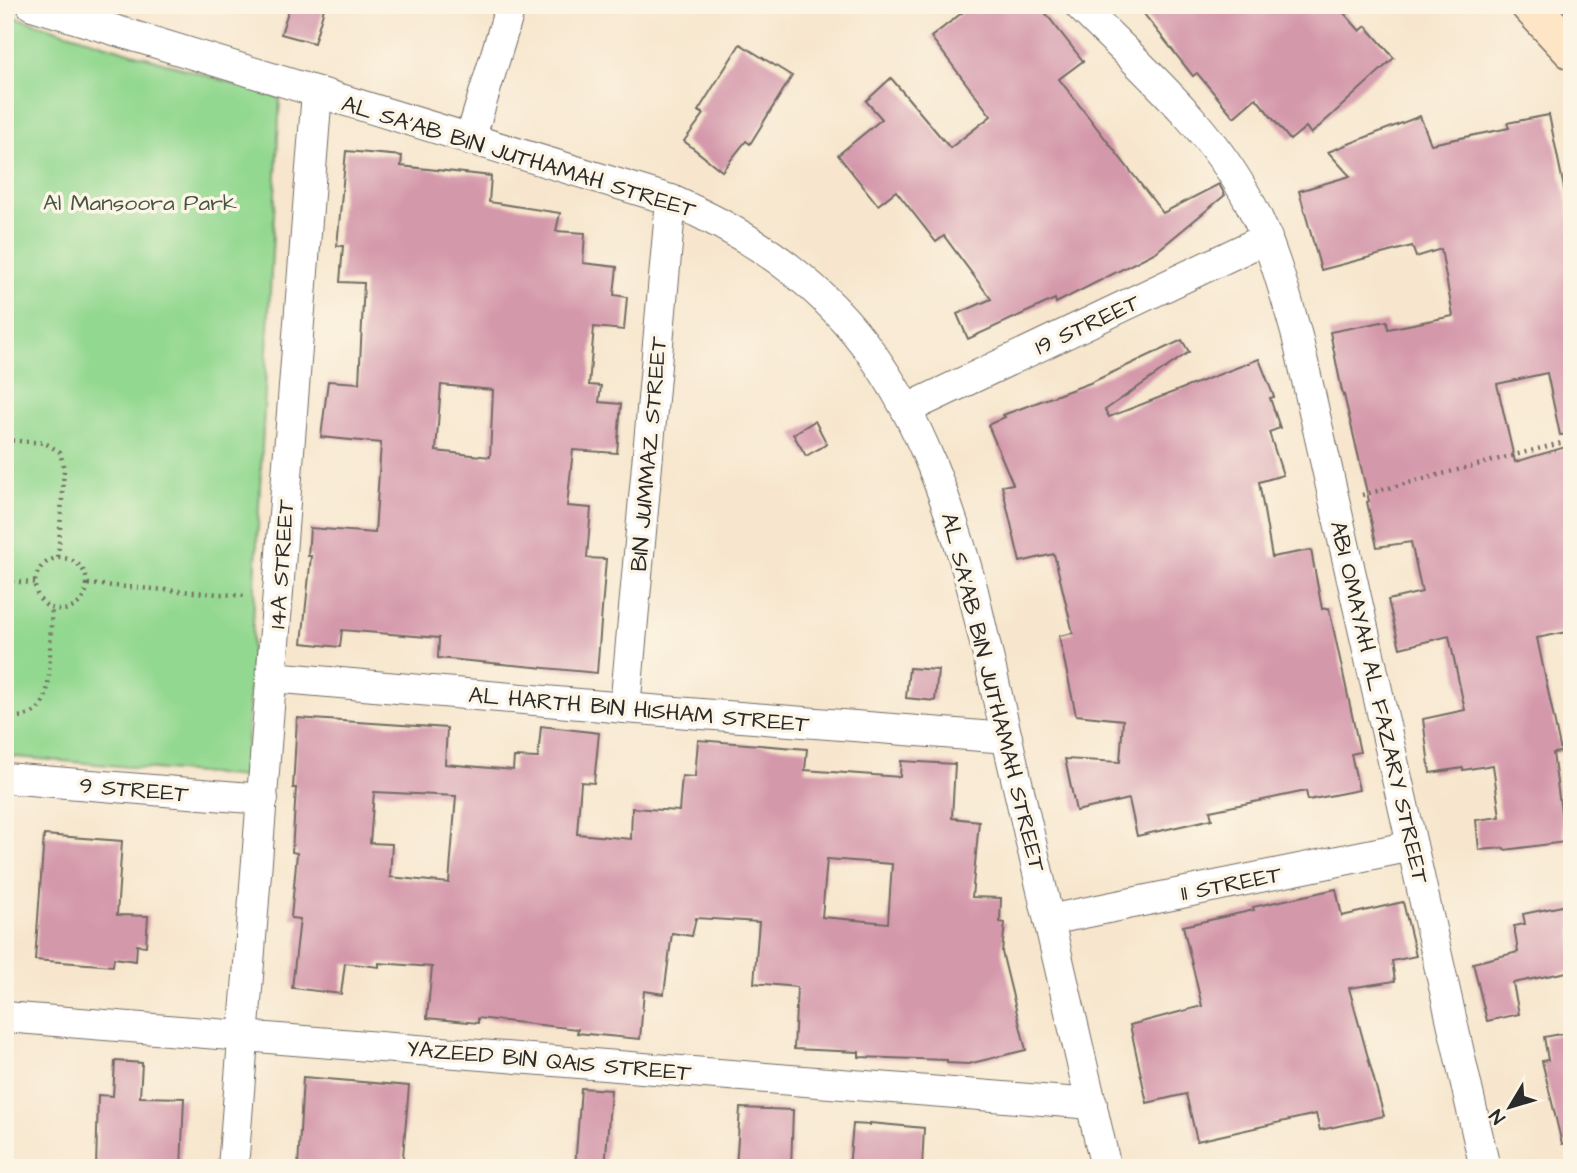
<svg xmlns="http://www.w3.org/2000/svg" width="1577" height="1173" viewBox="0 0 1577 1173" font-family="'Architects Daughter',sans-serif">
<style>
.green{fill:#93d890;stroke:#5f825e;stroke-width:2}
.building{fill:#d498ab;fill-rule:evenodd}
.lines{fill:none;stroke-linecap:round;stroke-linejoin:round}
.street-casing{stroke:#726c64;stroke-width:32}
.secondary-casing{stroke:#726c64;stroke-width:41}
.path{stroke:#726c64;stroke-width:4.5;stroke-dasharray:2 5;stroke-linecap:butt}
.street{stroke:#fff;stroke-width:30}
.secondary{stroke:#fee5c5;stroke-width:38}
.labels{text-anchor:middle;stroke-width:7;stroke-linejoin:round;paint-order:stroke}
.street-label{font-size:23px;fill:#2b2b2b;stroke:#fcf5e5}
.park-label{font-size:23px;fill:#455644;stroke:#fcf5e5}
</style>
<rect width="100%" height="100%" fill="#fcf5e5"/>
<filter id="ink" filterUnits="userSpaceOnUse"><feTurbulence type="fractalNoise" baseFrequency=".0143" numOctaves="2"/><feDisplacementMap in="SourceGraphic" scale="14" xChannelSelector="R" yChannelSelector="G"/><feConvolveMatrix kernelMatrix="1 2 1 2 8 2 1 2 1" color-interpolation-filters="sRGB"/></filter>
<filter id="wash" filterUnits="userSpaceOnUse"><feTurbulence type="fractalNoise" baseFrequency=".00686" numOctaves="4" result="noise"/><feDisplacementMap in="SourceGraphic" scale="28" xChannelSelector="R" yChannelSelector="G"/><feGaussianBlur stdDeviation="1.57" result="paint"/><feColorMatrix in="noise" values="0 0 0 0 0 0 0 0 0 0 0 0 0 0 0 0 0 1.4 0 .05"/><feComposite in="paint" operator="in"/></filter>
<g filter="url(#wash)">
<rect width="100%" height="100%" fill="#f7e6cd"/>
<!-- green -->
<path class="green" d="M5 14 280 98 245 777 5 756Z"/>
<g id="blocks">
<!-- building -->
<g class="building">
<path d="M290 5H325L314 43 281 34Z"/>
<path d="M972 5H1039L1083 61 1059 79 1163 213 1219 184 1225 195 1156 252 1056 303 1055 299 968 339 957 314 991 299 944 236 936 242 896 191 878 205 838 155 882 119 866 101 891 78 950 148 991 116 931 37Z"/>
<path d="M1137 5H1337L1360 31 1366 26 1394 58 1311 134 1306 127 1290 140 1256 98 1234 117 1197 73 1193 76Z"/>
<path d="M740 44 792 76 750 144 746 141 722 171 684 141 704 114 698 111Z"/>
<path d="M1549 115 1572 227V434L1560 435 1547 373 1497 384 1515 462 1572 445V631L1537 638 1561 752 1553 753 1565 842 1505 850 1504 848 1479 850 1476 820 1500 817 1493 765 1463 770V768L1430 773 1423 719 1465 710 1449 636 1400 648 1388 600 1422 592 1411 542 1377 547 1367 502 1369 501 1344 395 1343 396 1330 332 1387 321 1388 329 1453 316 1441 249 1416 257 1412 246 1321 270 1299 191 1350 176 1328 152 1420 116 1431 144 1509 128 1507 123Z"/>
<path d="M346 151 402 156 401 166 491 176 489 202 560 213 556 231 585 233 583 263 617 267 614 295 627 297 624 330 594 327 589 385 601 386 599 402 621 404 617 453 573 450 567 506 591 508 587 558 606 559 597 673 438 658 439 638 342 630 340 647 302 643 311 556H308L310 528 375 533 381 443 321 437 328 381 359 383 364 283 340 282 343 246H337ZM441 385 493 390 490 457 436 451Z"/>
<path d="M1182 340 1189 352 1105 410 1109 417 1259 359 1274 397 1270 398 1280 428 1269 432 1283 475 1259 482 1272 557 1311 550 1322 609 1329 608 1360 752 1351 754 1359 790 1308 800 1306 791 1210 811 1212 819 1137 836 1129 799 1076 811 1065 759 1120 762 1123 720 1076 715 1059 636 1073 633 1054 554 1020 562 1002 486 1013 484 988 425 1005 417 1003 415 1090 383Z"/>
<path d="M815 421 827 444 806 456 793 434Z"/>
<path d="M909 668 938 670 935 701 906 698Z"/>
<path d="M297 718 447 728 445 764 513 770 514 757 538 758 541 726 599 733 594 783 581 782 577 834 631 839 632 808 679 811 682 776 695 777 698 740 807 749 805 770 900 777 901 761 955 764 952 818 979 821 972 897 1001 898 1000 922 1005 923 1002 952 1026 1050 968 1064 947 1063V1060L859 1057V1052L794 1049 797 987 754 983 759 922 696 918 692 936 672 933 664 994 644 991 640 1039 577 1033 578 1029 478 1018V1023L427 1018 432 967 379 963V967L345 963 341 994 292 988 300 919 291 918 297 853 292 852 296 788H293ZM374 792 456 796 449 883 390 877 392 844 370 843ZM827 859 892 864 888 923 822 917Z"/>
<path d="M44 835 122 841 117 915 148 916 146 946 137 945 136 961 114 958 113 966 35 960Z"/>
<path d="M1336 889 1342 916 1403 902 1416 956 1392 961 1395 981 1349 988 1384 1116 1320 1130 1316 1114 1197 1141 1186 1094 1147 1103 1130 1025 1202 1006 1183 926 1254 910 1253 907Z"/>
<path d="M1572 904V971L1513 983 1519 1014 1487 1021 1473 963 1518 952 1514 926 1525 924 1523 914Z"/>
<path d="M1572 1032V1143L1562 1144 1542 1061 1548 1060 1544 1037Z"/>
<path d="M115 1061 142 1063 140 1097 184 1098 181 1168H96L98 1095 113 1096Z"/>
<path d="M303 1077 409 1086 402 1168H298Z"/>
<path d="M581 1088 611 1090 605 1168H575Z"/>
<path d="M740 1108 793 1110 791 1168H736Z"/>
<path d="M870 1123 924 1128 922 1168H849L853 1124 870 1125Z"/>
</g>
</g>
</g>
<g filter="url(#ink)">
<use href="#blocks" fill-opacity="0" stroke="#726c64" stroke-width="2"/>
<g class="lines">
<defs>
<g id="street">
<path d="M32 5 671 200C857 280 922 403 973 591L1106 1168"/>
<path d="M1079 5C1139 66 1209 125 1249 201 1272 244 1284 290 1297 336L1485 1168"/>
<path d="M470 140 511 5"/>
<path d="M907 409 1267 238"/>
<path d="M272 677 625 708 1007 738"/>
<path d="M625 708 671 200"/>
<path d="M5 778 263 799"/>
<path d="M1049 920 1412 846"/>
<path d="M5 1017 1092 1104"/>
<path d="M233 1168 317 92"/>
</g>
<path id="secondary" d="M1530 5 1572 50"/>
</defs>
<!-- street casing -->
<use href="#street" class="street-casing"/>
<!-- secondary casing -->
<use href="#secondary" class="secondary-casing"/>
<!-- path -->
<g class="path">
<path d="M5 440 45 443 60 452 64 469 58 558"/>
<path d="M1362 495 1572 440"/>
<circle cx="61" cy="584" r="26"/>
<path d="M5 581 35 583"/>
<path d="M88 584 246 596"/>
<path d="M5 717C49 720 48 693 50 658 50 642 51 625 52 609"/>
</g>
<!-- street -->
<use href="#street" class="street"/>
<!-- secondary -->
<use href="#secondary" class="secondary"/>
</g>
</g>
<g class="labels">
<!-- street labels -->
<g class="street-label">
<text transform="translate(519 156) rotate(17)" y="8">AL SA'AB BIN JUTHAMAH STREET</text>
<text transform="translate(1087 324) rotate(-25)" y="8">19 STREET</text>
<text transform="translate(648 454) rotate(-85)" y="8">BIN JUMMAZ STREET</text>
<text transform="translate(281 564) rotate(-86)" y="8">14A STREET</text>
<text transform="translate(994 692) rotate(76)" y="8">AL SA'AB BIN JUTHAMAH STREET</text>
<text transform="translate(1380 702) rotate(77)" y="8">ABI OMAYAH AL FAZARY STREET</text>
<text transform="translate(639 709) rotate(5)" y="8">AL HARTH BIN HISHAM STREET</text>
<text transform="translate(134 789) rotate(5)" y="8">9 STREET</text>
<text transform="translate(1231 883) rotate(-11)" y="8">11 STREET</text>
<text transform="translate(549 1060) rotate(5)" y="8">YAZEED BIN QAIS STREET</text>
</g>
<!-- park labels -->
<g class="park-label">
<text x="140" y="210">Al Mansoora Park</text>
</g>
</g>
<!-- margin -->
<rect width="1577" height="1173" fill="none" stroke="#fcf5e5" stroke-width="28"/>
<!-- north arrow -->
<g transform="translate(1510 1107) rotate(232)" stroke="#fcf5e5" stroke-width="5" paint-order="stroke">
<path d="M0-5L12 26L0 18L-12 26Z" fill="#2b2b2b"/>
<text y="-10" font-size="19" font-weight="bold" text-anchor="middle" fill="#2b2b2b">N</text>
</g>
</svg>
